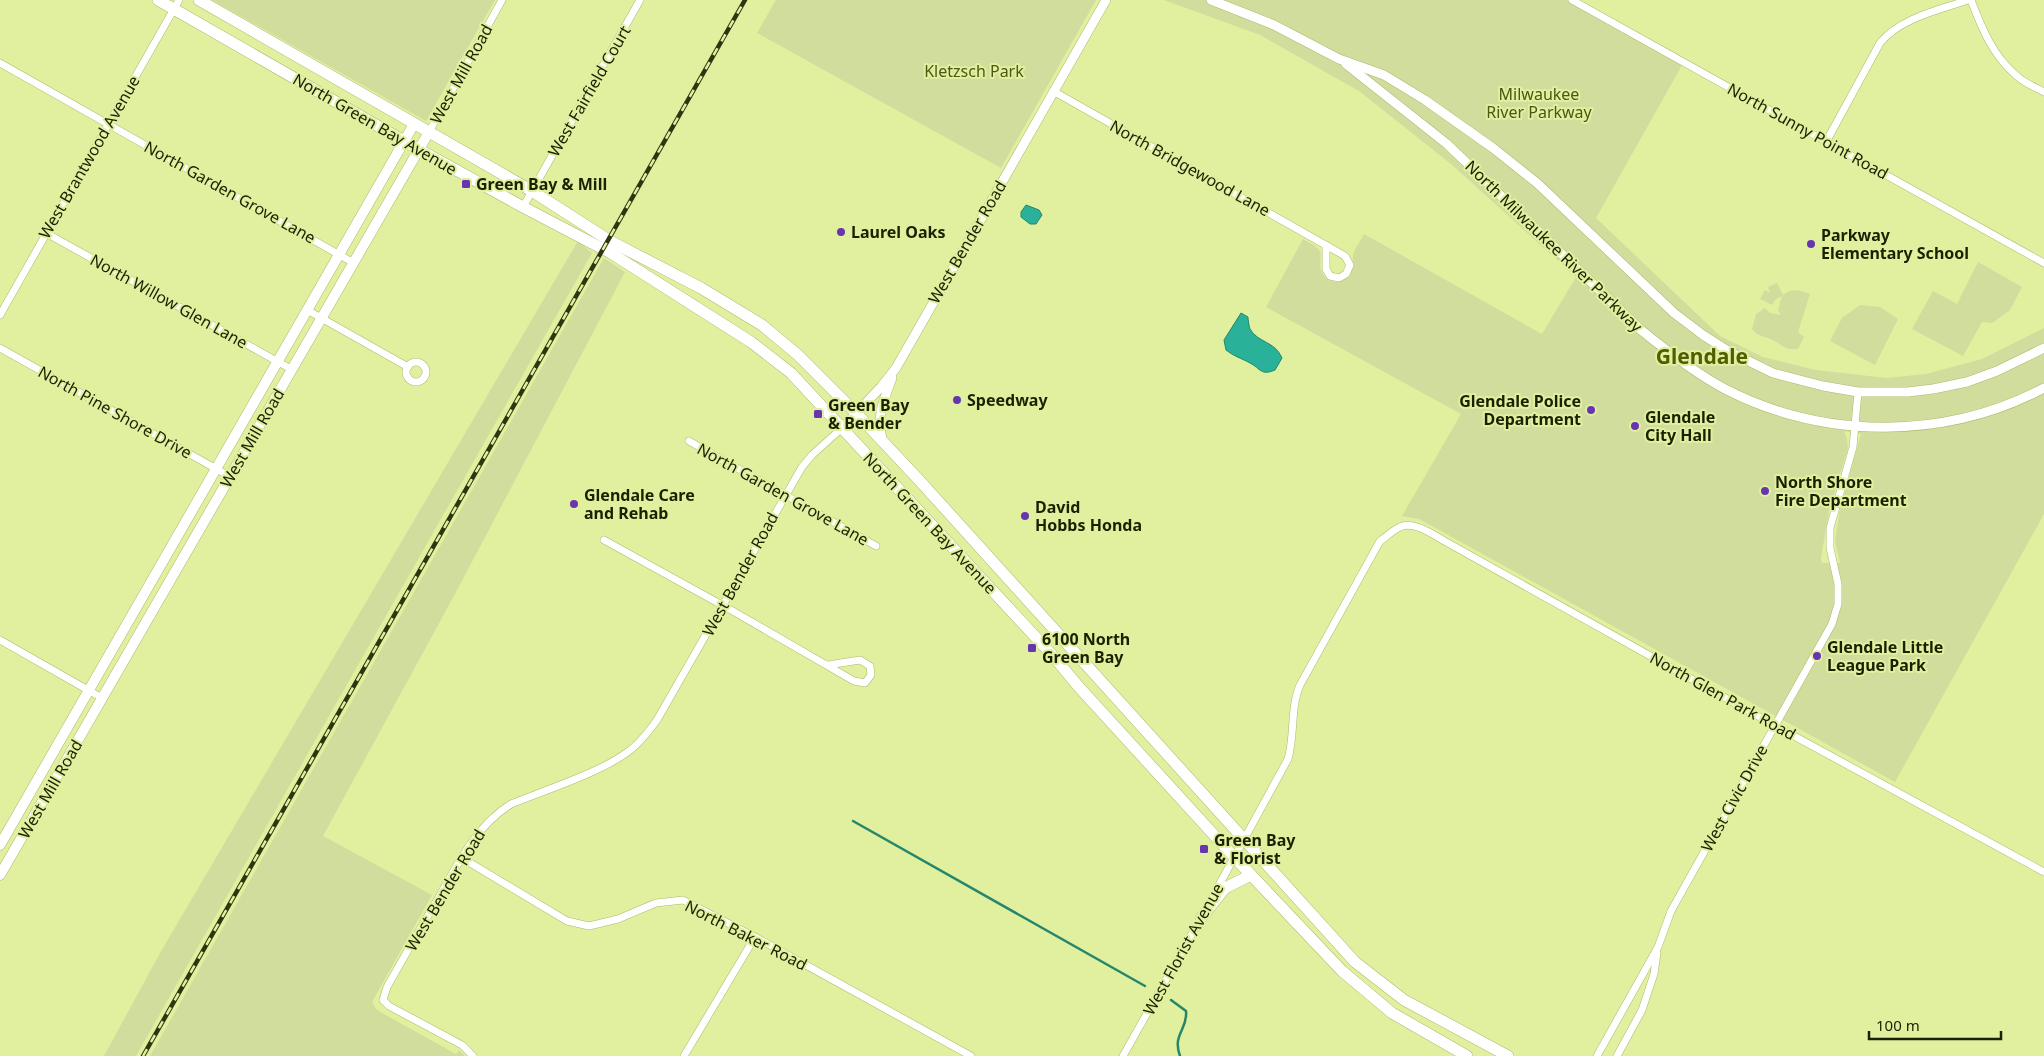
<svg xmlns="http://www.w3.org/2000/svg" width="2044" height="1056" viewBox="0 0 2044 1056" font-family="'Noto Sans',sans-serif">
<style>
.green{fill:#d0dd9d;fill-rule:evenodd}
.water{fill:#2ab199;stroke:#26866b}
.lines{fill:none;stroke-linecap:round;stroke-linejoin:round}
.stream{stroke:#26866b;stroke-width:2.5}
.minor-casing{stroke:#abba6b;stroke-width:8}
.tertiary-casing{stroke:#abba6b;stroke-width:10}
.secondary-casing{stroke:#abba6b;stroke-width:11}
.primary-casing{stroke:#abba6b;stroke-width:12}
.minor{stroke:#fff;stroke-width:7}
.tertiary{stroke:#fff;stroke-width:9}
.secondary{stroke:#fff;stroke-width:10}
.primary{stroke:#fff;stroke-width:11}
.rail-casing{stroke:#2f3511;stroke-width:4.5}
.rail{stroke:#e0f09f;stroke-width:2.5;stroke-dasharray:8;stroke-linecap:butt}
.poi-dot{fill:#6736ae;stroke:#e0f09f;stroke-width:2}
.labels{text-anchor:middle;stroke-width:4;stroke-linejoin:round;paint-order:stroke}
.park-label{font-size:16px;fill:#4d5615;stroke:#e0f09f}
.street-label{font-size:16px;fill:#1b2001;stroke:#e0f09f}
.poi-label{font-size:16px;font-weight:bold;fill:#1b2001;stroke:#e0f09f;text-anchor:start}
.district-label{font-size:21px;font-weight:bold;fill:#525d01;stroke:#e0f09f}
</style>
<rect width="100%" height="100%" fill="#e0f09f"/>
<!-- green -->
<g class="green">
<path d="M212 0H495L426 121Z"/>
<path d="M776 0H1096L1001 168 757 33Z"/>
<path d="M1164 0H1567L1682 65 1596 218 1720 336 1763 357 1816 370 1886 378 1926 374 1982 359 2044 328V514L1895 782 1432 526 1419 519 1402 516 1461 414 1266 307 1303 239C1308 242 1315 245 1319 250 1323 256 1318 266 1322 273 1329 285 1343 284 1350 273 1355 266 1352 261 1353 255 1355 248 1361 240 1364 234L1542 334 1576 277 1451 164 1359 91 1260 35ZM1844 431 1861 434 1840 509 1835 541 1840 563H1822L1821 558 1829 511 1848 448 1847 439Z"/>
<path d="M578 241 592 253 136 1056H104L160 953Z"/>
<path d="M604 258 625 272 455 594 323 836 432 895 372 1002 376 1009 382 1013 456 1054 459 1050 465 1056H150Z"/>
<path d="M1978 262 2022 287 2010 310 1992 323 1982 322 1963 356 1912 329 1933 291 1957 304Z"/>
<path d="M1777 283 1783 295C1792 288 1799 290 1810 294L1798 332 1804 337 1798 349C1784 350 1784 346 1773 340 1764 336 1758 337 1752 329L1756 314 1765 308 1770 313 1781 315 1778 310 1782 296 1776 299 1772 305 1760 299 1765 290 1770 293 1768 287Z"/>
<path d="M1860 305 1880 307 1898 319 1875 365 1830 341 1842 318Z"/>
</g>
<!-- water -->
<g class="water">
<path d="M1026 205 1039 210 1042 215 1036 224H1030L1021 217V212Z"/>
<path d="M1241 313 1248 317C1248 320 1249 326 1250 329 1258 343 1275 341 1282 358L1275 370C1261 376 1261 369 1250 363 1241 358 1235 357 1226 350L1224 340Z"/>
</g>
<g class="lines">
<!-- stream -->
<g class="stream">
<path d="M853 821 1145 986"/>
<path d="M1171 1000 1186 1011C1188 1030 1172 1034 1180 1056"/>
</g>
<defs>
<g id="minor">
<path d="M1572 0 2044 263"/>
<path d="M1971 0C1982 29 1993 56 2017 76 2024 83 2035 87 2044 92"/>
<path d="M0 63 352 262"/>
<path d="M1053 91 1345 256 1350 265 1346 274 1339 278 1330 276 1326 269V245"/>
<path d="M429 132 502 0"/>
<path d="M1826 142 1880 43C1900 18 1939 10 1968 0"/>
<path d="M523 207 640 0"/>
<path d="M46 233 291 369"/>
<path d="M307 310 408 367"/>
<path d="M0 315 179 0"/>
<path d="M0 348 229 476"/>
<circle cx="416" cy="372" r="10"/>
<path d="M689 441 876 546"/>
<path d="M604 540 731 610 854 681 865 683 871 675 870 666 860 660 828 665"/>
<path d="M0 640 102 698"/>
<path d="M462 858 567 921 589 926 618 919 656 903 683 900 755 937 971 1056"/>
<path d="M1213 896 1288 759C1295 735 1290 708 1300 685L1380 541C1386 537 1393 530 1400 527 1414 520 1435 536 1448 543L1774 725 2044 872"/>
<path d="M473 1056 462 1045 389 1006 383 1000 387 987C404 957 421 927 439 897 459 862 476 826 511 804 545 790 600 773 629 751 640 743 649 731 657 720L802 467 812 455 842 428"/>
<path d="M684 1056 755 937"/>
<path d="M1123 1056 1202 916"/>
<path d="M1597 1056 1658 947 1671 911 1832 624 1838 604V584L1830 548V528L1853 447 1858 392"/>
<path d="M1617 1056 1642 1010 1654 974 1657 953"/>
</g>
<g id="tertiary">
<path d="M1211 0 1274 25 1339 59 1384 75 1425 100 1493 148 1537 183 1674 313 1703 335 1728 351 1773 373 1823 386 1858 392H1908L1933 389 1967 382 1997 371 2044 348"/>
<path d="M1346 64 1447 144 1641 330C1668 352 1695 373 1725 389 1824 440 1946 440 2044 388"/>
<path d="M842 428 881 387 896 368 1106 0"/>
<path d="M882 440C877 414 883 402 892 378"/>
</g>
<g id="secondary">
<path d="M0 845 414 124"/>
<path d="M0 875 429 132"/>
</g>
<g id="primary">
<path d="M158 0 418 149 523 207 611 253 751 342 791 373 1054 657 1078 686 1235 858 1342 971 1392 1013 1467 1056"/>
<path d="M199 0 532 191 610 241 701 288 762 325 798 355 856 413 919 480 1355 962 1404 1000 1508 1056"/>
<path d="M1201 918 1225 888 1251 875"/>
</g>
</defs>
<!-- minor casing -->
<use href="#minor" class="minor-casing"/>
<!-- tertiary casing -->
<use href="#tertiary" class="tertiary-casing"/>
<!-- secondary casing -->
<use href="#secondary" class="secondary-casing"/>
<!-- primary casing -->
<use href="#primary" class="primary-casing"/>
<!-- minor -->
<use href="#minor" class="minor"/>
<!-- tertiary -->
<use href="#tertiary" class="tertiary"/>
<!-- secondary -->
<use href="#secondary" class="secondary"/>
<!-- primary -->
<use href="#primary" class="primary"/>
<defs>
<path id="rail" d="M143 1056 745 0"/>
</defs>
<!-- rail casing -->
<use href="#rail" class="rail-casing"/>
<!-- rail -->
<use href="#rail" class="rail"/>
</g>
<!-- markers -->
<g class="poi-dot">
<rect x="461" y="179" width="10" height="10" rx="2.5"/>
<circle cx="841" cy="232" r="5"/>
<circle cx="1811" cy="244" r="5"/>
<circle cx="957" cy="400" r="5"/>
<circle cx="1591" cy="410" r="5"/>
<rect x="813" y="409" width="10" height="10" rx="2.5"/>
<circle cx="1635" cy="426" r="5"/>
<circle cx="1765" cy="491" r="5"/>
<circle cx="574" cy="504" r="5"/>
<circle cx="1025" cy="516" r="5"/>
<rect x="1027" y="643" width="10" height="10" rx="2.5"/>
<circle cx="1817" cy="656" r="5"/>
<rect x="1199" y="844" width="10" height="10" rx="2.5"/>
</g>
<g class="labels">
<!-- park labels -->
<g class="park-label">
<text x="974" y="77">Kletzsch Park</text>
<text x="1539" y="100">Milwaukee<tspan x="1539" dy="18">River Parkway</tspan></text>
</g>
<!-- street labels -->
<g class="street-label">
<text transform="translate(461 74) rotate(-61)" y="6">West Mill Road</text>
<text transform="translate(589 91) rotate(-60)" y="6">West Fairfield Court</text>
<text transform="translate(375 124) rotate(30)" y="6">North Green Bay Avenue</text>
<text transform="translate(1808 131) rotate(29)" y="6">North Sunny Point Road</text>
<text transform="translate(89 157) rotate(-60)" y="6">West Brantwood Avenue</text>
<text transform="translate(1190 168) rotate(29)" y="6">North Bridgewood Lane</text>
<text transform="translate(230 192) rotate(29)" y="6">North Garden Grove Lane</text>
<text transform="translate(967 242) rotate(-60)" y="6">West Bender Road</text>
<text transform="translate(1554 246) rotate(44)" y="6">North Milwaukee River Parkway</text>
<text transform="translate(169 301) rotate(29)" y="6">North Willow Glen Lane</text>
<text transform="translate(115 412) rotate(29)" y="6">North Pine Shore Drive</text>
<text transform="translate(252 438) rotate(-60)" y="6">West Mill Road</text>
<text transform="translate(783 494) rotate(29)" y="6">North Garden Grove Lane</text>
<text transform="translate(930 523) rotate(47)" y="6">North Green Bay Avenue</text>
<text transform="translate(740 574) rotate(-61)" y="6">West Bender Road</text>
<text transform="translate(1723 696) rotate(29)" y="6">North Glen Park Road</text>
<text transform="translate(50 789) rotate(-60)" y="6">West Mill Road</text>
<text transform="translate(1734 798) rotate(-61)" y="6">West Civic Drive</text>
<text transform="translate(445 890) rotate(-59)" y="6">West Bender Road</text>
<text transform="translate(746 935) rotate(27)" y="6">North Baker Road</text>
<text transform="translate(1183 949) rotate(-61)" y="6">West Florist Avenue</text>
</g>
<!-- poi labels -->
<g class="poi-label">
<text x="476" y="190">Green Bay &amp; Mill</text>
<text x="851" y="238">Laurel Oaks</text>
<text x="1821" y="241">Parkway<tspan x="1821" dy="18">Elementary School</tspan></text>
<text x="967" y="406">Speedway</text>
<text x="1581" y="407" text-anchor="end">Glendale Police<tspan x="1581" dy="18">Department</tspan></text>
<text x="828" y="411">Green Bay<tspan x="828" dy="18">&amp; Bender</tspan></text>
<text x="1645" y="423">Glendale<tspan x="1645" dy="18">City Hall</tspan></text>
<text x="1775" y="488">North Shore<tspan x="1775" dy="18">Fire Department</tspan></text>
<text x="584" y="501">Glendale Care<tspan x="584" dy="18">and Rehab</tspan></text>
<text x="1035" y="513">David<tspan x="1035" dy="18">Hobbs Honda</tspan></text>
<text x="1042" y="645">6100 North<tspan x="1042" dy="18">Green Bay</tspan></text>
<text x="1827" y="653">Glendale Little<tspan x="1827" dy="18">League Park</tspan></text>
<text x="1214" y="846">Green Bay<tspan x="1214" dy="18">&amp; Florist</tspan></text>
</g>
<!-- district labels -->
<g class="district-label">
<text x="1702" y="364">Glendale</text>
</g>
</g>
<!-- scale -->
<path d="M1869 1031v8h132v-8" fill="none" stroke="#1b2001" stroke-width="2.5"/>
<text x="1876" y="1031" font-size="15" fill="#1b2001" stroke="#e0f09f" stroke-width="4" paint-order="stroke">100 m</text>
</svg>
